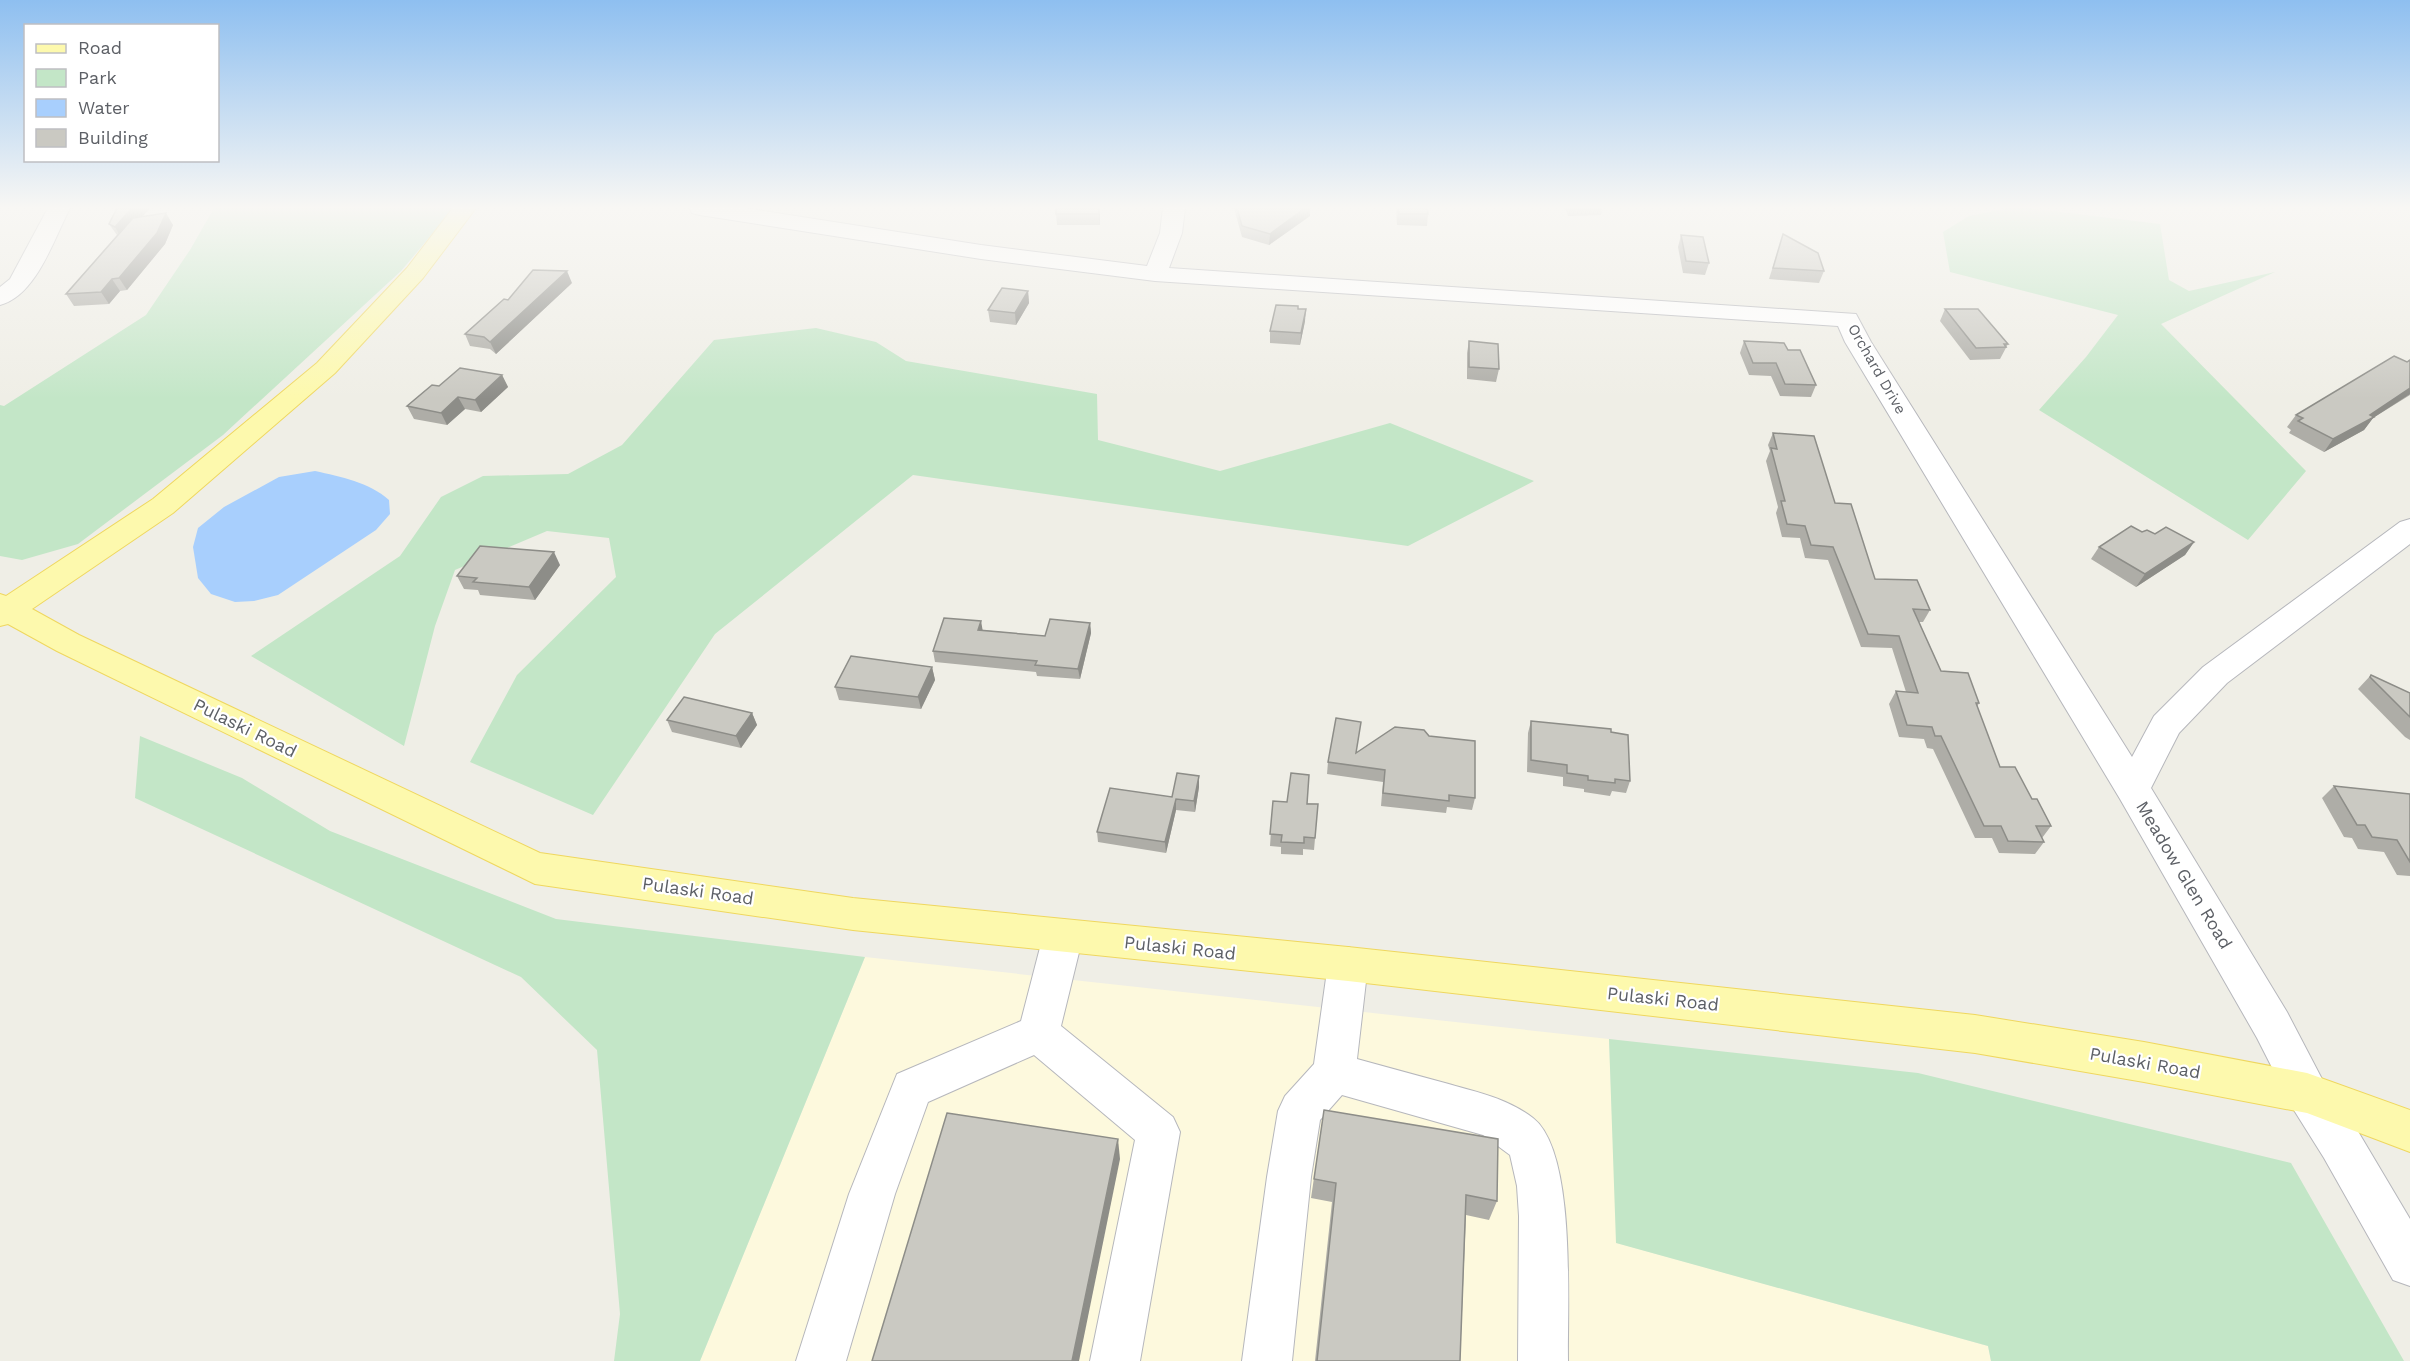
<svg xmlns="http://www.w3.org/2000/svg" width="2410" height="1361" viewBox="0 0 2410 1361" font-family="'Work Sans',sans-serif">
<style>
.commercial{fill:#fdf9dd}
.green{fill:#c3e6c7}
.water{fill:#a8cffd}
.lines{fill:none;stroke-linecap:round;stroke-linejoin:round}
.minor-casing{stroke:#b6b7bc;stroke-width:2}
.major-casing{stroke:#efd75f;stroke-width:2}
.minor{fill:#fff;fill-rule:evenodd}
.major{fill:#fdf9ad;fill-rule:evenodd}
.wall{fill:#aeada7}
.shaded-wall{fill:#8d8d88}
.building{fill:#cac9c2;stroke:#8d8d88;stroke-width:1.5}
.labels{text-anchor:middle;stroke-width:4.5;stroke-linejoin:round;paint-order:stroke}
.far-street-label{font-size:15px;fill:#5d6066;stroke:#fff}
.street-label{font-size:18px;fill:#5d6066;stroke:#fff}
</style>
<rect width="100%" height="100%" fill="#efeee6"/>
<!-- commercial -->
<path class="commercial" d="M865 957 1609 1039 1617 1243 1988 1346 1991 1361H700Z"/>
<!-- green -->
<g class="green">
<path d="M214 208H454L401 271 223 435 78 544 22 560 0 556V405L4 406 146 315 190 250Z"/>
<path d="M2009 208H2028L2160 224 2169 280 2189 291 2275 272 2161 324 2306 471 2248 540 2039 410 2086 357 2118 315 1950 272 1943 232 1969 216Z"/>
<path d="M816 328 876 342 906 361 1097 394 1098 440 1220 471 1390 423 1534 481 1408 546 913 475 715 634 593 815 470 762 517 675 616 577 609 538 547 531 455 570 435 626 404 746 251 656 400 556 441 497 483 476 568 474 622 445 714 340Z"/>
<path d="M140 736 242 778 330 831 556 919 865 957 700 1361H614L620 1314 597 1050 521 977 135 798Z"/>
<path d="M1609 1039 1918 1073 2291 1163 2404 1361H1991L1988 1346 1616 1243Z"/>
</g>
<!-- water -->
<path class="water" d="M315 471C341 477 369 482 389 500L390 514 376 530 278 595 254 601 235 602 211 594 198 578 193 547 198 528 224 507 279 477Z"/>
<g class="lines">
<defs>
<g id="minor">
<path d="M48 208H70C54 239 36 296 0 305V287L10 279Z"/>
<path d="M689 208H744L981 245 1147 266 1160 233 1163 208H1185L1182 233 1169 268 1856 314 1871 342 2132 757 2154 716 2203 667 2400 522 2410 519V544L2227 683 2179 733 2151 788 2287 1012 2322 1079 2356 1128 2410 1219V1286L2393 1280 2324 1158 2292 1107 2257 1038 2120 799 1845 342 1838 326 1155 281 981 259 700 215 692 213Z"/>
<path d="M1063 919 1077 924 1083 936 1061 1026 1173 1117 1180 1132 1140 1361H1090L1135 1140 1034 1055 928 1102 895 1194 846 1361H796L849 1194 897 1074 1021 1021 1043 936 1049 924Z"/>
<path d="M1348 947 1362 952 1368 964 1357 1059C1386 1067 1415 1075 1445 1083 1476 1092 1507 1098 1533 1118 1577 1152 1567 1307 1568 1361H1518L1519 1216 1517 1186 1510 1155 1483 1135 1342 1095 1320 1120 1311 1177 1292 1361H1242L1267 1177 1278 1111 1285 1096 1314 1064 1328 964 1334 952Z"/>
</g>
<path id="major" d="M453 208H476L423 278 335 373 173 513 32 609 79 635 540 853 853 898 1348 947 1975 1015 2144 1042 2307 1073 2410 1110V1152L2307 1113 2144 1082 1975 1053 1348 981 853 930 535 884 57 651 8 624 0 626V594L6 596 153 499 317 363 407 268Z"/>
</defs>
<!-- minor casing -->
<use href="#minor" class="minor-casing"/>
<!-- major casing -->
<use href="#major" class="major-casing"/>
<!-- minor -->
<use href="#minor" class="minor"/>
<!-- major -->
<use href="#major" class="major"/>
</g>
<!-- wall -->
<g class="wall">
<path d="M117 208H150L142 217 173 225 165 244 127 290 120 291 109 304 74 306 66 294 117 235 109 224Z"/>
<path d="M1100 208V225H1057L1056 214Z"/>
<path d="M1234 208H1310V216L1269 245 1242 237Z"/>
<path d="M1396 208H1427L1428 214 1427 226 1397 225Z"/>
<path d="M1565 208H1602L1601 215 1568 216Z"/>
<path d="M1783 234 1824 271 1819 283 1769 279Z"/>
<path d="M1681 235 1709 263 1705 275 1683 273 1678 247Z"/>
<path d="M572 283 496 354 490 349 470 346 465 334Z"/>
<path d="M1028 291 1029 303 1016 325 990 322 988 310Z"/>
<path d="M1298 309 1305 321 1300 345 1270 343V331Z"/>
<path d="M1945 309 2008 344 2000 359 1970 360 1940 321Z"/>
<path d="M1469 341 1499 369 1496 382 1467 379V353Z"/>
<path d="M1744 341 1788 350 1816 385 1811 397 1780 396 1771 376 1749 375 1740 353Z"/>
<path d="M2410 360V395L2373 418 2364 430 2324 452 2289 433 2291 430 2287 427 2296 415Z"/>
<path d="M502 375 508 387 481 412 465 409 447 425 414 419 407 406 439 386Z"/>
<path d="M1773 433 1835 503 1875 579 1930 610 1923 622H1919L1941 671 1979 703 1977 707 2000 767 2032 799 2051 826 2042 838 2044 842 2035 854 1999 853 1992 838H1975L1933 749 1927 748 1924 739 1899 737 1889 704 1896 691 1906 692 1892 648 1861 647 1828 560 1805 558 1800 538 1782 537 1776 513 1778 507 1766 461 1770 451 1768 445Z"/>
<path d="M2155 534 2194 542 2185 555 2136 587 2091 559 2099 547Z"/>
<path d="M560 565 535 600 480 595 478 590 464 589 457 576Z"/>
<path d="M1090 623 1091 633 1080 679 1037 676 1036 672 935 662 933 651 983 630 1045 636Z"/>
<path d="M932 667 935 680 921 709 839 700 835 687Z"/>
<path d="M2371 675 2410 693V740L2405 737 2358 689Z"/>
<path d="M752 713 757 725 741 748 672 732 667 720Z"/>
<path d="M1531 721 1611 732 1630 781 1626 793 1612 791 1610 796 1584 792V789L1563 786V777L1527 772 1528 733Z"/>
<path d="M1357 753 1475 798 1472 810 1447 807 1446 813 1381 806 1383 782 1327 774 1328 762Z"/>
<path d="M1199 776V787L1195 812 1176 810 1166 853 1098 842 1097 832 1172 797Z"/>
<path d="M2334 786 2410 794V876L2397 875 2384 852 2358 849 2352 838 2344 837 2322 798Z"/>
<path d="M1273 801 1318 804 1314 850 1303 849V855L1281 854V847L1270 846Z"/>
<path d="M1324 1110 1497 1201 1489 1220 1466 1215 1460 1361H1315L1332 1202 1311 1198Z"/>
</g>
<!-- shaded-wall -->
<g class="shaded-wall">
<path d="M132 208H150L122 239 115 227Z"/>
<path d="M1099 208H1100V225L1099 214Z"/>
<path d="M1305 208H1310V216L1269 245 1270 234Z"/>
<path d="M166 213 173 225 165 244 127 290 119 278Z"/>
<path d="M567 271 572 283 496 354 490 342Z"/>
<path d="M112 279 120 291 109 304 101 292Z"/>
<path d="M1028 291 1029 303 1016 325 1015 313Z"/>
<path d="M1306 309 1305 321 1300 345 1301 333Z"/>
<path d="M502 375 508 387 481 412 475 400Z"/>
<path d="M2410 388V394L2373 418 2364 430 2324 452 2333 439Z"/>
<path d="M458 397 465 409 447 425 441 413Z"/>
<path d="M2194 542 2185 555 2136 587 2145 574Z"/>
<path d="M554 552 560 565 535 600 529 587Z"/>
<path d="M981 621 983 632 978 630Z"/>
<path d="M1090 623 1091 633 1080 679 1078 669Z"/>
<path d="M932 667 935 680 921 709 918 697Z"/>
<path d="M752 713 757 725 741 748 736 736Z"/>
<path d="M1199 776V787L1195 812 1194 801Z"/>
<path d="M1176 799V810L1166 853 1165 842Z"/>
<path d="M1118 1139 1120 1159 1079 1361H1072Z"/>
</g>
<!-- building -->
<g class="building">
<path d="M117 208H132L115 227 109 224Z"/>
<rect x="1056" y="208" width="43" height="6"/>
<path d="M1237 208H1305L1270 234 1242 226Z"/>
<path d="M1398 208H1427L1428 214H1399Z"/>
<path d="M166 213 157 233 119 278 112 279 101 292 66 294 133 218Z"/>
<path d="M1783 234 1818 253 1824 271 1773 268Z"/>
<path d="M1681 235 1703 237 1709 263 1686 261Z"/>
<path d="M533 270 567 271 490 342 484 337 465 334 504 299 508 300Z"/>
<path d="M1002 288 1028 291 1015 313 988 310Z"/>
<path d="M1276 305 1298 306V309H1306L1301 333 1270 331Z"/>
<path d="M1945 309H1978L2008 344H2004L2006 347 1976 348Z"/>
<path d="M1469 341 1498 344 1499 369 1469 367Z"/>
<path d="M1744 341 1784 343 1788 350H1800L1816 385 1785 384 1776 363H1753Z"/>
<path d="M2394 356 2407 362 2410 360V388L2370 415 2374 417 2333 439 2298 421 2303 418 2296 415Z"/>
<path d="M460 368 502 375 475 400 458 397 441 413 407 406 432 385 439 386Z"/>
<path d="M1773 433 1814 436 1835 503 1851 504 1875 579 1917 580 1930 610 1913 609 1941 671 1968 673 1979 703H1976L2000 767H2015L2032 799H2037L2051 826H2036L2044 842 2008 841 2001 826H1984L1941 736H1935L1932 727 1907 725 1896 691 1918 693 1899 636 1868 634 1833 547 1811 545 1805 526 1787 524 1781 501H1785L1771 448 1777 449Z"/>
<path d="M2131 526 2142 532 2147 530 2155 534 2166 527 2194 542 2145 574 2099 547Z"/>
<path d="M480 546 554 552 529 587 473 582 477 578 457 576Z"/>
<path d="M944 618 981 621 978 630 1045 636 1050 619 1090 623 1078 669 1035 665 1037 661 933 651Z"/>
<path d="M851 656 932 667 918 697 835 687Z"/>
<path d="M2371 675 2410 693V717L2370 677Z"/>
<path d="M684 697 752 713 736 736 667 720Z"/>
<path d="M1336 718 1361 722 1356 753 1395 727 1424 730 1429 736 1475 741V798L1449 795V801L1383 793 1385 770 1328 762Z"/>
<path d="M1531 721 1611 729V732L1628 735 1630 781 1615 779V783L1588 780V776L1567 773V765L1531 760Z"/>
<path d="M1177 773 1199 776 1194 801 1176 799 1165 842 1097 832 1110 788 1172 797Z"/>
<path d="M1291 773 1309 775 1307 804H1318L1315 838 1304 837V843L1281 842 1282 835 1270 834 1273 801 1287 802Z"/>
<path d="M2334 786 2410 794V862L2397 840 2372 837 2365 825H2357Z"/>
<path d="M1324 1110 1498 1139 1497 1201 1466 1195 1460 1361H1317L1336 1183 1314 1179Z"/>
<path d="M947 1113 1118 1139 1072 1361H872Z"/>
</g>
<!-- sky -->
<linearGradient id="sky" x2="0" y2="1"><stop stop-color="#8ebff0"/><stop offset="0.52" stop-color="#f8f7f4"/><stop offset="1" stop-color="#f8f7f4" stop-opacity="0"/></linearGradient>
<rect width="2410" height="399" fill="url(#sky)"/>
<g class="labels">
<!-- far-street labels -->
<g class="far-street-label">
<text transform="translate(1877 369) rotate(60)" y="5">Orchard Drive</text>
</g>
<!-- street labels -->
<g class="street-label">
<text transform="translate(245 728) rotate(26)" y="6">Pulaski Road</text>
<text transform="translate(2184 875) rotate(59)" y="6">Meadow Glen Road</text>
<text transform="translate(698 891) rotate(8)" y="6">Pulaski Road</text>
<text transform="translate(1180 948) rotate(6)" y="6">Pulaski Road</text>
<text transform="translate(1663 999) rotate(6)" y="6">Pulaski Road</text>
<text transform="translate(2145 1063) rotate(10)" y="6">Pulaski Road</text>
</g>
</g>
<!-- legend -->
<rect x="24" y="24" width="195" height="138" fill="#ffffff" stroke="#bebfc2" stroke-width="1.5"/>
<rect x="36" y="44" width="30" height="9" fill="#fdf9ad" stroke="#bebfc2" stroke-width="1.5"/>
<text x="78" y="54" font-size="18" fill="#5d6066">Road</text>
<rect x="36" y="69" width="30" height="18" fill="#c3e6c7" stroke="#bebfc2" stroke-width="1.5"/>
<text x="78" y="84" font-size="18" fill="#5d6066">Park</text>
<rect x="36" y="99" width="30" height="18" fill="#a8cffd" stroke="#bebfc2" stroke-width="1.5"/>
<text x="78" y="114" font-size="18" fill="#5d6066">Water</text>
<rect x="36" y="129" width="30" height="18" fill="#cac9c2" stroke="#bebfc2" stroke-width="1.5"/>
<text x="78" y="144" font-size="18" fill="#5d6066">Building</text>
</svg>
